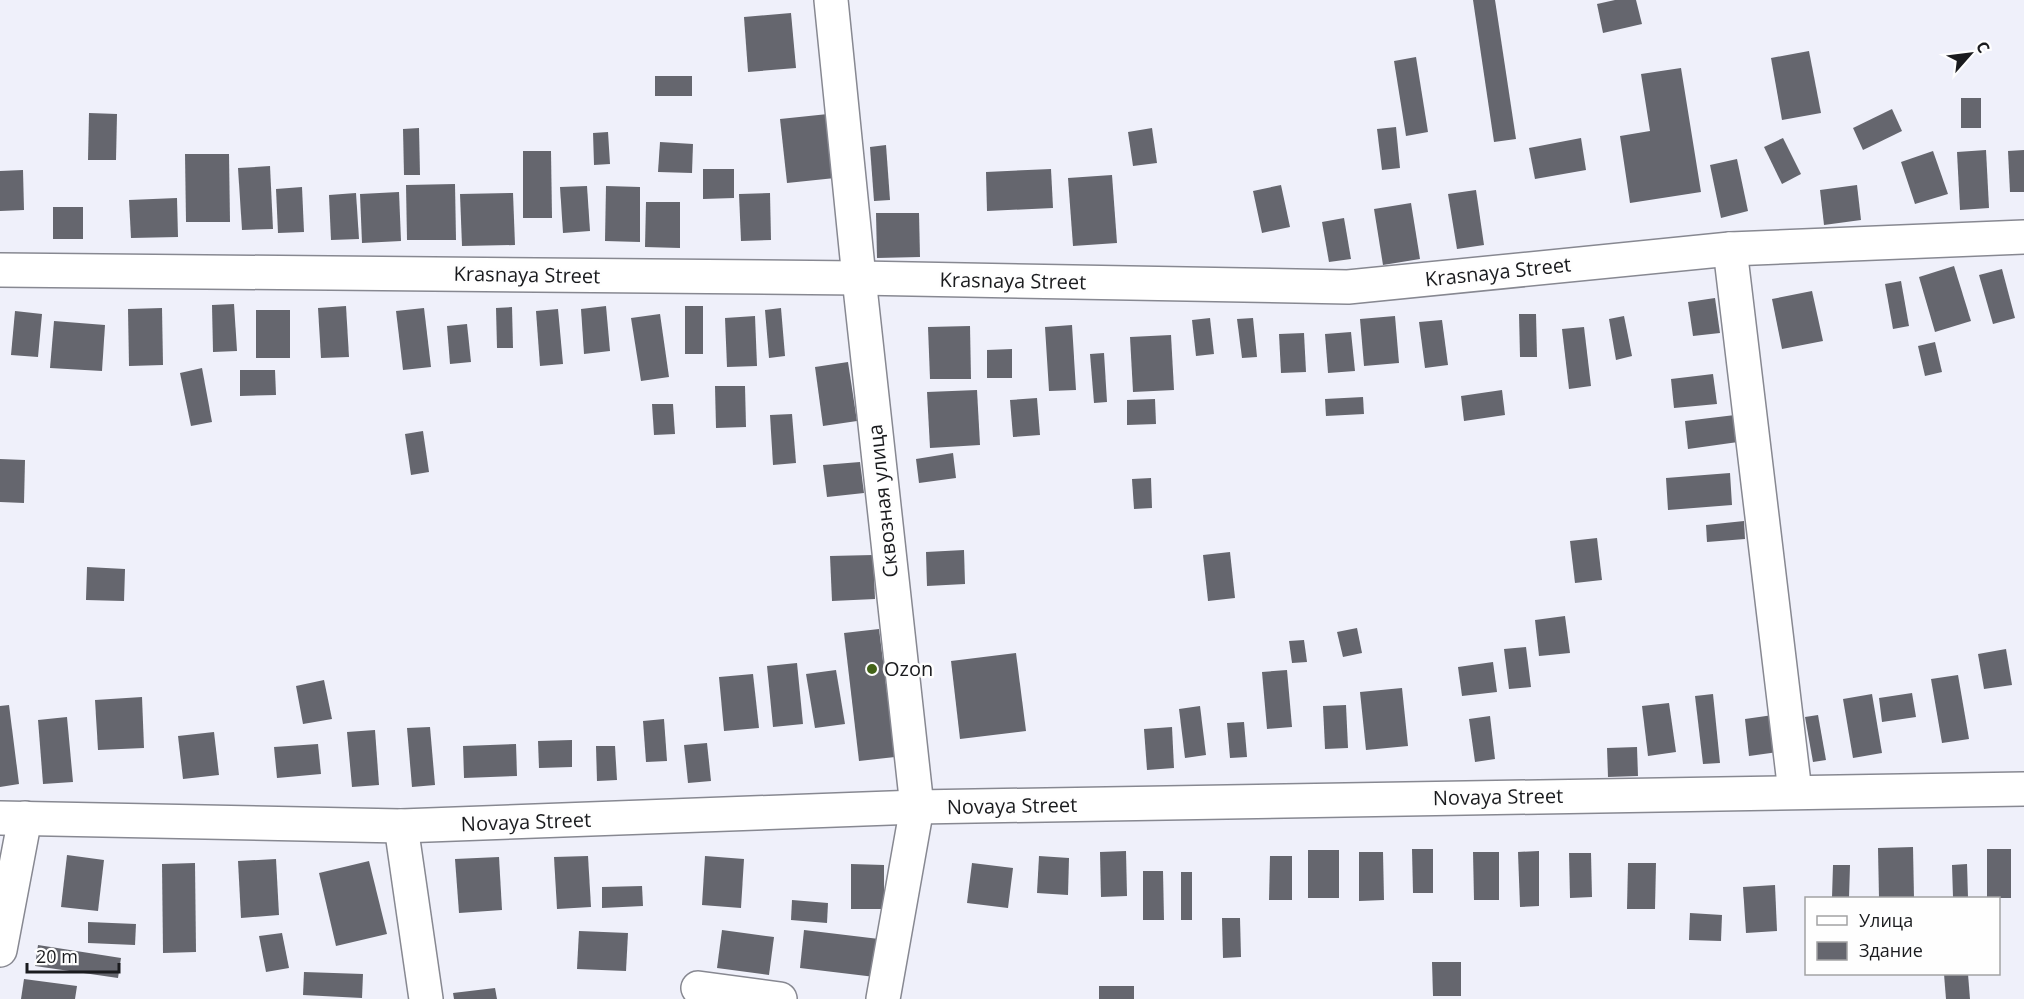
<svg xmlns="http://www.w3.org/2000/svg" width="2024" height="999" viewBox="0 0 2024 999" font-family="'Open Sans',sans-serif">
<style>
.building{fill:#65666e}
.lines{fill:none;stroke-linecap:round;stroke-linejoin:round}
.minor-casing{stroke:#878891;stroke-width:36}
.minor{stroke:#fff;stroke-width:33}
.poi-dot{fill:#436318;stroke:#fefefe;stroke-width:2}
.labels{text-anchor:middle;stroke-width:5;stroke-linejoin:round;paint-order:stroke}
.street-label{font-size:20px;fill:#1a1b1e;stroke:#fefefe}
.poi-label{font-size:20px;fill:#1a1b1e;stroke:#fefefe;text-anchor:start}
</style>
<rect width="100%" height="100%" fill="#eff0fa"/>
<!-- building -->
<g class="building">
<path d="M1473 0H1495L1516 139 1494 142Z"/>
<path d="M1615 0H1636L1642 24 1603 33 1597 4Z"/>
<path d="M791 13 796 68 748 72 744 17Z"/>
<path d="M1809 51 1821 113 1782 120 1771 58Z"/>
<path d="M1416 57 1428 132 1406 136 1394 61Z"/>
<path d="M1681 68 1701 192 1630 203 1620 136 1650 131 1641 74Z"/>
<rect x="655" y="76" width="37" height="20"/>
<rect x="1961" y="98" width="20" height="30"/>
<path d="M1892 109 1902 131 1863 150 1853 128Z"/>
<path d="M89 113 117 114 116 160H88Z"/>
<path d="M828 114 835 178 787 183 780 119Z"/>
<path d="M1396 127 1400 168 1382 170 1377 129Z"/>
<path d="M419 128 420 175H404L403 129Z"/>
<path d="M1152 128 1157 163 1133 166 1128 132Z"/>
<path d="M608 132 610 164 594 165 593 133Z"/>
<path d="M1581 138 1586 170 1535 179 1529 148Z"/>
<path d="M1783 138 1801 174 1782 184 1764 147Z"/>
<path d="M660 142 693 144 692 173 658 172Z"/>
<path d="M886 145 890 200 874 201 870 147Z"/>
<path d="M1986 150 1989 208 1960 210 1957 152Z"/>
<path d="M2024 150V192H2010L2008 151Z"/>
<path d="M523 151H551L552 218H523Z"/>
<path d="M1933 151 1948 194 1915 204 1901 162Z"/>
<path d="M185 154H229L230 222H186Z"/>
<path d="M1737 159 1748 211 1721 218 1710 165Z"/>
<path d="M270 166 273 229 242 230 238 168Z"/>
<path d="M703 169H734V198L703 199Z"/>
<path d="M1051 169 1053 208 987 211 986 172Z"/>
<path d="M23 170 24 210 0 211V171Z"/>
<path d="M1112 175 1117 243 1073 246 1068 178Z"/>
<path d="M455 184 456 240H407L406 185Z"/>
<path d="M1281 185 1290 227 1262 233 1253 191Z"/>
<path d="M1857 185 1861 220 1824 225 1820 190Z"/>
<path d="M587 186 590 231 563 233 560 187Z"/>
<path d="M606 186 640 187V242L605 241Z"/>
<path d="M302 187 304 232 278 233 276 189Z"/>
<path d="M1476 190 1484 245 1457 249 1448 194Z"/>
<path d="M399 192 401 241 362 243 360 194Z"/>
<path d="M356 193 359 239 331 240 329 195Z"/>
<path d="M513 193 515 245 462 246 460 194Z"/>
<path d="M770 193 771 240 741 241 739 194Z"/>
<path d="M177 198 178 237 131 238 129 200Z"/>
<path d="M646 202H680V248L645 247Z"/>
<path d="M1411 203 1420 259 1383 265 1374 209Z"/>
<rect x="53" y="207" width="30" height="32"/>
<path d="M876 213H919L920 257 877 258Z"/>
<path d="M1344 218 1351 259 1329 262 1322 222Z"/>
<path d="M1954 266 1971 321 1935 332 1919 277Z"/>
<path d="M2002 269 2015 318 1993 324 1979 275Z"/>
<path d="M1901 281 1909 326 1893 329 1885 284Z"/>
<path d="M1812 291 1823 341 1782 349 1772 299Z"/>
<path d="M1715 298 1720 333 1693 336 1688 302Z"/>
<path d="M234 304 237 351 213 352 212 305Z"/>
<path d="M346 306 349 357 321 358 318 308Z"/>
<path d="M606 306 610 351 584 354 581 309Z"/>
<rect x="685" y="306" width="18" height="48"/>
<path d="M512 307 513 348H497L496 308Z"/>
<path d="M162 308 163 365 129 366 128 309Z"/>
<path d="M424 308 431 367 403 370 396 311Z"/>
<path d="M781 308 785 356 769 358 765 310Z"/>
<path d="M558 309 563 364 540 366 536 311Z"/>
<rect x="256" y="310" width="34" height="48"/>
<path d="M15 311 42 314 38 357 11 355Z"/>
<path d="M660 314 669 377 641 381 631 318Z"/>
<path d="M1519 314H1536L1537 357H1520Z"/>
<path d="M755 316 757 366 727 367 725 318Z"/>
<path d="M1395 316 1399 363 1364 366 1360 319Z"/>
<path d="M1624 316 1632 356 1616 360 1609 319Z"/>
<path d="M1210 318 1214 354 1196 356 1192 320Z"/>
<path d="M1253 318 1257 357 1242 358 1237 319Z"/>
<path d="M1442 320 1448 365 1425 368 1419 322Z"/>
<path d="M54 321 105 325 102 371 50 368Z"/>
<path d="M467 324 471 362 450 364 447 326Z"/>
<path d="M1072 325 1076 390 1049 391 1045 327Z"/>
<path d="M970 326 971 379H930L928 327Z"/>
<path d="M1584 327 1591 386 1569 389 1562 329Z"/>
<path d="M1351 332 1355 371 1328 373 1325 334Z"/>
<path d="M1304 333 1306 372 1281 373 1279 334Z"/>
<path d="M1171 335 1174 390 1133 392 1130 337Z"/>
<path d="M1935 342 1942 372 1925 376 1918 346Z"/>
<path d="M1012 349V378H987V350Z"/>
<path d="M1104 353 1107 402 1094 403 1090 354Z"/>
<path d="M848 362 857 421 823 426 815 367Z"/>
<path d="M202 368 212 422 191 426 180 373Z"/>
<path d="M240 370H275L276 395 240 396Z"/>
<path d="M1713 374 1717 404 1674 408 1671 379Z"/>
<path d="M715 386H745L746 427 716 428Z"/>
<path d="M977 390 980 445 930 448 927 392Z"/>
<path d="M1502 390 1505 415 1464 421 1461 396Z"/>
<path d="M1363 397 1364 414 1326 416 1325 399Z"/>
<path d="M1037 398 1040 435 1013 437 1010 400Z"/>
<path d="M1155 399 1156 424 1127 425V400Z"/>
<path d="M652 404H673L675 434 654 435Z"/>
<path d="M792 414 796 463 773 465 770 415Z"/>
<path d="M1735 415 1738 442 1688 449 1685 421Z"/>
<path d="M423 431 429 472 411 475 405 434Z"/>
<path d="M953 453 956 478 919 483 916 459Z"/>
<path d="M0 459 25 460 24 503 0 502Z"/>
<path d="M860 462 864 493 827 497 823 465Z"/>
<path d="M1730 473 1732 505 1668 510 1666 478Z"/>
<path d="M1151 478 1152 508 1134 509 1132 479Z"/>
<path d="M1744 521 1745 539 1707 542 1706 525Z"/>
<path d="M1597 538 1602 580 1575 583 1570 541Z"/>
<path d="M964 550 965 584 927 586 926 552Z"/>
<path d="M1230 552 1235 598 1208 601 1203 555Z"/>
<path d="M873 555 875 599 832 601 830 556Z"/>
<path d="M87 567 125 569 124 601 86 600Z"/>
<path d="M1565 616 1570 653 1539 656 1535 620Z"/>
<path d="M1357 628 1362 653 1343 657 1337 632Z"/>
<path d="M879 629 895 757 859 761 844 633Z"/>
<path d="M1304 640 1307 662 1292 663 1289 641Z"/>
<path d="M1526 647 1531 687 1509 689 1504 649Z"/>
<path d="M2006 649 2012 685 1984 689 1978 654Z"/>
<path d="M1016 653 1026 731 960 739 951 661Z"/>
<path d="M1493 662 1497 692 1462 696 1458 667Z"/>
<path d="M797 663 803 724 773 727 767 666Z"/>
<path d="M836 670 845 724 815 728 806 674Z"/>
<path d="M1287 670 1292 727 1267 729 1262 672Z"/>
<path d="M753 674 759 728 724 731 719 677Z"/>
<path d="M1958 675 1969 739 1942 743 1931 679Z"/>
<path d="M324 680 332 719 303 724 296 686Z"/>
<path d="M1402 688 1408 746 1366 750 1360 692Z"/>
<path d="M1912 693 1916 717 1882 722 1879 698Z"/>
<path d="M1713 694 1720 763 1703 764 1695 696Z"/>
<path d="M1872 694 1882 753 1853 758 1843 699Z"/>
<path d="M142 697 144 748 98 750 95 700Z"/>
<path d="M1669 703 1676 752 1648 756 1642 706Z"/>
<path d="M9 705 19 784 0 787V706Z"/>
<path d="M1346 705 1348 748 1325 749 1323 706Z"/>
<path d="M1200 706 1206 755 1185 758 1179 709Z"/>
<path d="M1773 715 1778 752 1749 756 1745 719Z"/>
<path d="M1818 715 1826 760 1813 762 1805 717Z"/>
<path d="M1490 716 1495 759 1475 762 1469 719Z"/>
<path d="M67 717 73 782 43 784 38 720Z"/>
<path d="M664 719 667 761 646 762 643 721Z"/>
<path d="M1244 722 1247 757 1230 758 1227 723Z"/>
<path d="M430 727 435 785 412 787 407 728Z"/>
<path d="M1172 727 1174 768 1147 770 1144 729Z"/>
<path d="M375 730 379 785 352 787 347 732Z"/>
<path d="M214 732 219 775 183 779 178 736Z"/>
<path d="M572 740V767L539 768 538 741Z"/>
<path d="M707 743 711 781 688 783 684 745Z"/>
<path d="M318 744 321 774 277 778 274 747Z"/>
<path d="M516 744 517 776 464 778 463 746Z"/>
<path d="M596 746H615L617 780 597 781Z"/>
<path d="M1637 747 1638 776 1608 777 1607 748Z"/>
<path d="M1913 847 1914 898H1879L1878 848Z"/>
<path d="M1412 849H1433V893H1413Z"/>
<rect x="1987" y="849" width="24" height="49"/>
<rect x="1308" y="850" width="31" height="48"/>
<path d="M1126 851 1127 896 1101 897 1100 852Z"/>
<path d="M1539 851V906L1520 907 1518 852Z"/>
<path d="M1359 852H1383L1384 900 1359 901Z"/>
<path d="M1473 852H1499V900H1474Z"/>
<path d="M1569 853H1591L1592 897 1570 898Z"/>
<path d="M67 855 104 860 98 911 61 907Z"/>
<path d="M588 856 591 907 557 909 554 857Z"/>
<path d="M705 856 744 859 741 908 702 905Z"/>
<path d="M1039 856 1069 858 1068 895 1037 893Z"/>
<path d="M1270 856H1292V900H1269Z"/>
<path d="M499 857 502 910 459 913 455 859Z"/>
<path d="M276 859 279 915 241 918 238 861Z"/>
<path d="M369 861 387 934 336 946 319 873Z"/>
<path d="M195 863 196 952 163 953 162 864Z"/>
<path d="M972 863 1013 868 1008 908 967 903Z"/>
<path d="M1628 863H1656L1655 909H1627Z"/>
<path d="M851 864 884 865V909H851Z"/>
<path d="M1967 864 1968 898H1953L1952 865Z"/>
<path d="M1833 865H1850L1849 898H1832Z"/>
<path d="M1143 871H1163L1164 920H1143Z"/>
<rect x="1181" y="872" width="11" height="48"/>
<path d="M1775 885 1777 931 1746 933 1743 887Z"/>
<path d="M642 886 643 906 602 908V887Z"/>
<path d="M792 900 828 903 827 923 791 920Z"/>
<path d="M1690 913 1722 915 1721 941 1689 940Z"/>
<path d="M1222 918H1240L1241 957 1223 958Z"/>
<path d="M88 922 136 924 135 945 88 943Z"/>
<path d="M722 930 774 937 769 975 717 968Z"/>
<path d="M804 930 879 939 875 977 800 968Z"/>
<path d="M579 931 628 933 626 971 577 969Z"/>
<path d="M282 933 289 968 266 972 259 936Z"/>
<path d="M38 945 121 958 118 978 35 966Z"/>
<path d="M1432 962H1461V996H1433Z"/>
<path d="M304 972 363 974 362 998 303 995Z"/>
<path d="M1944 974H1968L1970 999H1946Z"/>
<path d="M24 979 77 986 75 999H21Z"/>
<rect x="1099" y="986" width="35" height="13"/>
<path d="M495 988 497 999H454L453 993Z"/>
</g>
<g class="lines">
<defs>
<g id="minor">
<path d="M831 0 859 278 917 807 883 999"/>
<path d="M1730 249 1795 792"/>
<path d="M0 270 859 278 1348 287 1730 249 2024 237"/>
<path d="M0 818 401 826 917 807 2024 789"/>
<path d="M401 826 426 999"/>
<path d="M0 950 25 818"/>
<path d="M698 988 780 999"/>
</g>
</defs>
<!-- minor casing -->
<use href="#minor" class="minor-casing"/>
<!-- minor -->
<use href="#minor" class="minor"/>
</g>
<!-- markers -->
<circle class="poi-dot" cx="872" cy="669" r="6"/>
<g class="labels">
<!-- street labels -->
<g class="street-label">
<text transform="translate(1498 272) rotate(-6)" y="7">Krasnaya Street</text>
<text transform="translate(527 275) rotate(1)" y="7">Krasnaya Street</text>
<text transform="translate(1013 281) rotate(1)" y="7">Krasnaya Street</text>
<text transform="translate(883 501) rotate(-96)" y="7">Сквозная улица</text>
<text transform="translate(1498 797) rotate(-1)" y="7">Novaya Street</text>
<text transform="translate(1012 806) rotate(-1)" y="7">Novaya Street</text>
<text transform="translate(526 822) rotate(-2)" y="7">Novaya Street</text>
</g>
<!-- poi labels -->
<g class="poi-label">
<text x="884" y="676">Ozon</text>
</g>
</g>
<!-- legend -->
<rect x="1805" y="897" width="195" height="78" fill="#fefefe" stroke="#a3a3a4" stroke-width="1.5"/>
<rect x="1817" y="916" width="30" height="9" fill="#ffffff" stroke="#a3a3a4" stroke-width="1.5"/>
<text x="1859" y="927" font-size="18" fill="#1a1b1e">Улица</text>
<rect x="1817" y="942" width="30" height="18" fill="#65666e" stroke="#a3a3a4" stroke-width="1.5"/>
<text x="1859" y="957" font-size="18" fill="#1a1b1e">Здание</text>
<!-- north arrow -->
<g transform="translate(1970 54) rotate(62)" stroke="#fefefe" stroke-width="4.5" paint-order="stroke">
<path d="M0-4.5L10 22L0 15L-10 22Z" fill="#1a1b1e"/>
<text y="-9" font-size="16" font-weight="bold" text-anchor="middle" fill="#1a1b1e">С</text>
</g>
<!-- scale -->
<path d="M27 963v9h92v-9" fill="none" stroke="#1a1b1e" stroke-width="3"/>
<text x="36" y="963" font-size="18" fill="#1a1b1e" stroke="#fefefe" stroke-width="4.5" paint-order="stroke">20 m</text>
</svg>
